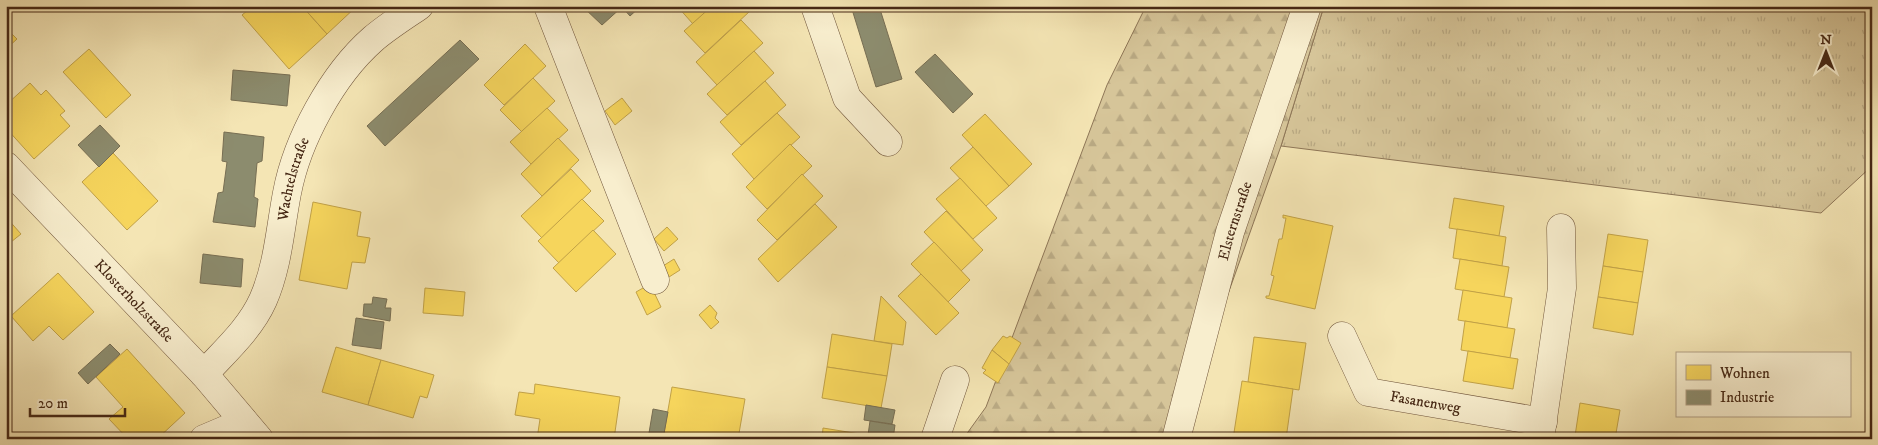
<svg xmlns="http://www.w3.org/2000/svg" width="1878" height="445" viewBox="0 0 1878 445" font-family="'IM FELL DW Pica',serif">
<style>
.grass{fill:url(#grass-tufts);stroke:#8e7657}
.forest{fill:url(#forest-firs);stroke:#8e7657}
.homes{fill:#f6d55c;stroke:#c1a147}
.industry{fill:#8c8c6e;stroke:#776e53}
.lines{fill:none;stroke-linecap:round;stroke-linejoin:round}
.minor-casing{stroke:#72573d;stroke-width:29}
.minor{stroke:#f8eece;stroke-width:28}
.labels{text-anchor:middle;stroke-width:5;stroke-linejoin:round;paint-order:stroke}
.street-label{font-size:15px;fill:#462815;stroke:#f8eece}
</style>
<defs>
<pattern id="grass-tufts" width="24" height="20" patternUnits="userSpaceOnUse" patternTransform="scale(1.25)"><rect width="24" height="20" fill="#d6c599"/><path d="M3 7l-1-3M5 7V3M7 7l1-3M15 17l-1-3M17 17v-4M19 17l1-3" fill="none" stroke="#b9a983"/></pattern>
<pattern id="forest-firs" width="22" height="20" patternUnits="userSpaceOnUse" patternTransform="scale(1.25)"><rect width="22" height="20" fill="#d6c599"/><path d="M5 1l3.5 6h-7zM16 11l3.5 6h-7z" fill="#b9a983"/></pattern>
</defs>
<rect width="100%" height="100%" fill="#f4e5b4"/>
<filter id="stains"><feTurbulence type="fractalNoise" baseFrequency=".004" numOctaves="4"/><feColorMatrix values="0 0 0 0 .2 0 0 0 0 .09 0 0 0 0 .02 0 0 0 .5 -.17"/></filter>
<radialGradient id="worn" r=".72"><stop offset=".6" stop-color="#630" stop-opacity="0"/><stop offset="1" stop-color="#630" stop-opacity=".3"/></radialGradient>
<!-- grass -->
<path class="grass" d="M1324 6H1872V166L1821 213 1281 146Z"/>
<!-- forest -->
<path class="forest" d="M1146 6H1324L1281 146 1176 439H963L986 407 1107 85Z"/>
<!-- homes -->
<g class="homes">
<path d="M253 6H302L327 34 289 69 242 15Z"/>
<path d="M302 6H357L327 34Z"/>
<path d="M677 6H712L693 24Z"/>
<path d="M712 6H745L750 11 705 53 684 31Z"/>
<path d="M741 20 763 43 717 85 696 62Z"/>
<path d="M6 28 17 39 6 49Z"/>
<path d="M525 44 546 66 504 105 484 85Z"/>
<path d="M89 49 131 95 106 118 63 72Z"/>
<path d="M754 51 774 73 727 115 707 94Z"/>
<path d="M533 78 555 101 522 132 500 110Z"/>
<path d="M765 81 786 105 741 145 720 122Z"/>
<path d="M30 83 41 95 46 90 65 111 60 115 70 126 34 159 6 128V105Z"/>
<path d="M622 98 632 111 615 125 605 111Z"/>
<path d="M547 108 568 130 531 164 510 142Z"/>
<path d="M777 113 800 137 754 179 732 154Z"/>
<path d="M985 114 1032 164 1009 186 962 135Z"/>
<path d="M558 138 579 160 542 196 521 174Z"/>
<path d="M790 144 812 166 767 209 746 187Z"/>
<path d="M973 147 1009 186 986 206 950 168Z"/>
<path d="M113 153 158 201 127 230 82 182Z"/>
<path d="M571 169 591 191 542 238 521 216Z"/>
<path d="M802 174 823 196 777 240 757 220Z"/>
<path d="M960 178 997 218 973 239 936 199Z"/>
<path d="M1454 198 1504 206 1499 236 1449 228Z"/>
<path d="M582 199 604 221 559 263 538 241Z"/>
<path d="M313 202 361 212 357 236 370 238 365 263 352 262 347 289 299 280Z"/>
<path d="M815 204 837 227 778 282 758 259Z"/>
<path d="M946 211 983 250 961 271 924 232Z"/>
<path d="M1283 215 1333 226 1315 309 1266 298V296H1269L1274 276 1271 275 1279 239H1282L1286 218H1283Z"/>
<path d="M6 217 21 234 6 246Z"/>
<path d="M667 227 678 239 664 251 654 239Z"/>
<path d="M1457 229 1506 237 1502 266 1453 258Z"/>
<path d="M593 230 616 254 576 292 553 268Z"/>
<path d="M1608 234 1648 240 1643 272 1603 266Z"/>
<path d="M934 242 970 280 948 302 911 264Z"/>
<path d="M674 259 680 270 669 277 663 266Z"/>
<path d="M1460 259 1509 267 1504 297 1455 289Z"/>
<path d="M1603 266 1643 272 1638 303 1598 297Z"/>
<path d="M58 273 94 312 63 340 49 326 33 341 11 316Z"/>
<path d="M921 274 959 313 936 335 898 296Z"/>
<path d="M650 284 661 307 647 315 636 292Z"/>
<path d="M425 288 465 292 463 316 423 313Z"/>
<path d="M1463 290 1512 298 1507 328 1458 320Z"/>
<path d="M881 296 906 322 903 345 874 341Z"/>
<path d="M1598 297 1638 303 1633 335 1593 328Z"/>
<path d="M710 305 717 313 715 318 719 322 711 329 699 315Z"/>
<path d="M1465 321 1515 329 1510 358 1461 350Z"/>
<path d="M832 334 892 344 887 376 827 367Z"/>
<path d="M1003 336 1007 338 1010 336 1021 343 1009 364 992 350Z"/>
<path d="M1254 337 1306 343 1299 390 1248 382Z"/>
<path d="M336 347 381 360 368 405 322 392Z"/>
<path d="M127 349 185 413 157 439 151 436 148 439H128L109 419 123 407 96 377Z"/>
<path d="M992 350 1009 364 998 383 983 373 986 370 982 368Z"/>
<path d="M1468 351 1518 359 1513 389 1463 381Z"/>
<path d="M381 360 434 375 427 398 420 396 413 418 368 405Z"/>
<path d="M827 367 887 376 881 408 822 398Z"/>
<path d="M1242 381 1293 389 1286 439H1233Z"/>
<path d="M535 384 620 397 614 439H537L540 419 515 415 519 392 534 394Z"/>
<path d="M672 387 745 399 738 439H697L664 433Z"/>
<path d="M1580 403 1620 410 1615 439 1575 436Z"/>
<path d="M823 428 885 438 884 439H822Z"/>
</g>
<!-- industry -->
<g class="industry">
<path d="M641 6 630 16 622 7 602 25 583 7Z"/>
<path d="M851 6H879L902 79 876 87Z"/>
<path d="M460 40 479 59 385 146 367 126Z"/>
<path d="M935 54 973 94 953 113 915 72Z"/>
<path d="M233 70 290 75 287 106 231 100Z"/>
<path d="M100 125 120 146 99 167 78 145Z"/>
<path d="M224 132 264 137 262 161 257 163 254 197 258 199 255 227 213 222 218 193 223 192 227 162 222 161Z"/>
<path d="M203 254 243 259 241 287 200 283Z"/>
<path d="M373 297 387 299 385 308H391L390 321 363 316 364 304H372Z"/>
<path d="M356 318 384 322 381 349 352 345Z"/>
<path d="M110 344 120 354 88 384 78 373Z"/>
<path d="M866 405 895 410 892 424 864 420Z"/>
<path d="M653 409 668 412 663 439H648Z"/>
<path d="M870 421 895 425 893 439 868 435Z"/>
</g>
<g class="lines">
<defs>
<g id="minor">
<path d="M548 6 655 280"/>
<path d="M815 6 847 98 888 142"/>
<path id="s1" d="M6 166 204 374 259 439"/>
<path id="s2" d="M1342 336 1368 392 1543 422"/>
<path id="s3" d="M204 374C225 351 250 329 263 300 278 266 280 229 287 193 297 140 332 75 373 39 387 27 403 17 419 6"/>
<path d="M204 439 244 422"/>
<path d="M935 439 955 380"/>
<path id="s4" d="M1176 439 1230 232 1307 6"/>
<path d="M1540 439 1562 288 1561 228"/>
</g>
</defs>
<!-- minor casing -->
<use href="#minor" class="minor-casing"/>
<!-- minor -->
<use href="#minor" class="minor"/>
</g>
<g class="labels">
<!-- street labels -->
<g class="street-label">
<text dy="5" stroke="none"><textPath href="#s3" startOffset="220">Wachtelstraße</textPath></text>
<text dy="5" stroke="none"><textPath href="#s4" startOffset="226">Elsternstraße</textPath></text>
<text dy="5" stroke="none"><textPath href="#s1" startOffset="186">Klosterholzstraße</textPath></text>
<text dy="5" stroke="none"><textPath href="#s2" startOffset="120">Fasanenweg</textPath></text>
</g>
</g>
<!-- margin -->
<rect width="1878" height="445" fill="none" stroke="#f4e5b4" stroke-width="25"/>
<rect x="8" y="8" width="1863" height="430" fill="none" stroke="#462815" stroke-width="2.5"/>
<rect x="12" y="12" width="1853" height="420" fill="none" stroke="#462815"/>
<!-- legend -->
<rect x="1676" y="352" width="175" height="65" fill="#f8eece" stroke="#b19f84"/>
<rect x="1686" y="365" width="25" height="15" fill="#f6d55c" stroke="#b19f84"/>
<text x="1720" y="378" font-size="15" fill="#462815">Wohnen</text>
<rect x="1686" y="390" width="25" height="15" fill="#8c8c6e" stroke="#b19f84"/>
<text x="1720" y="402" font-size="15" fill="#462815">Industrie</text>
<!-- north arrow -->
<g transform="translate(1826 52)" stroke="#f8eece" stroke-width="4" paint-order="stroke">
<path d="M0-4L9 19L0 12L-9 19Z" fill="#462815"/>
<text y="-8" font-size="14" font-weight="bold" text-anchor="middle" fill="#462815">N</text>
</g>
<!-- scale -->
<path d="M30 408v8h95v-8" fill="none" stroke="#462815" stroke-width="2.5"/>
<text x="38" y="408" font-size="15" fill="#462815" stroke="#f8eece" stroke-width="4" paint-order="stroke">20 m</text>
<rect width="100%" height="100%" filter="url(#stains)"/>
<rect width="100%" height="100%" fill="url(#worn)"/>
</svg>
